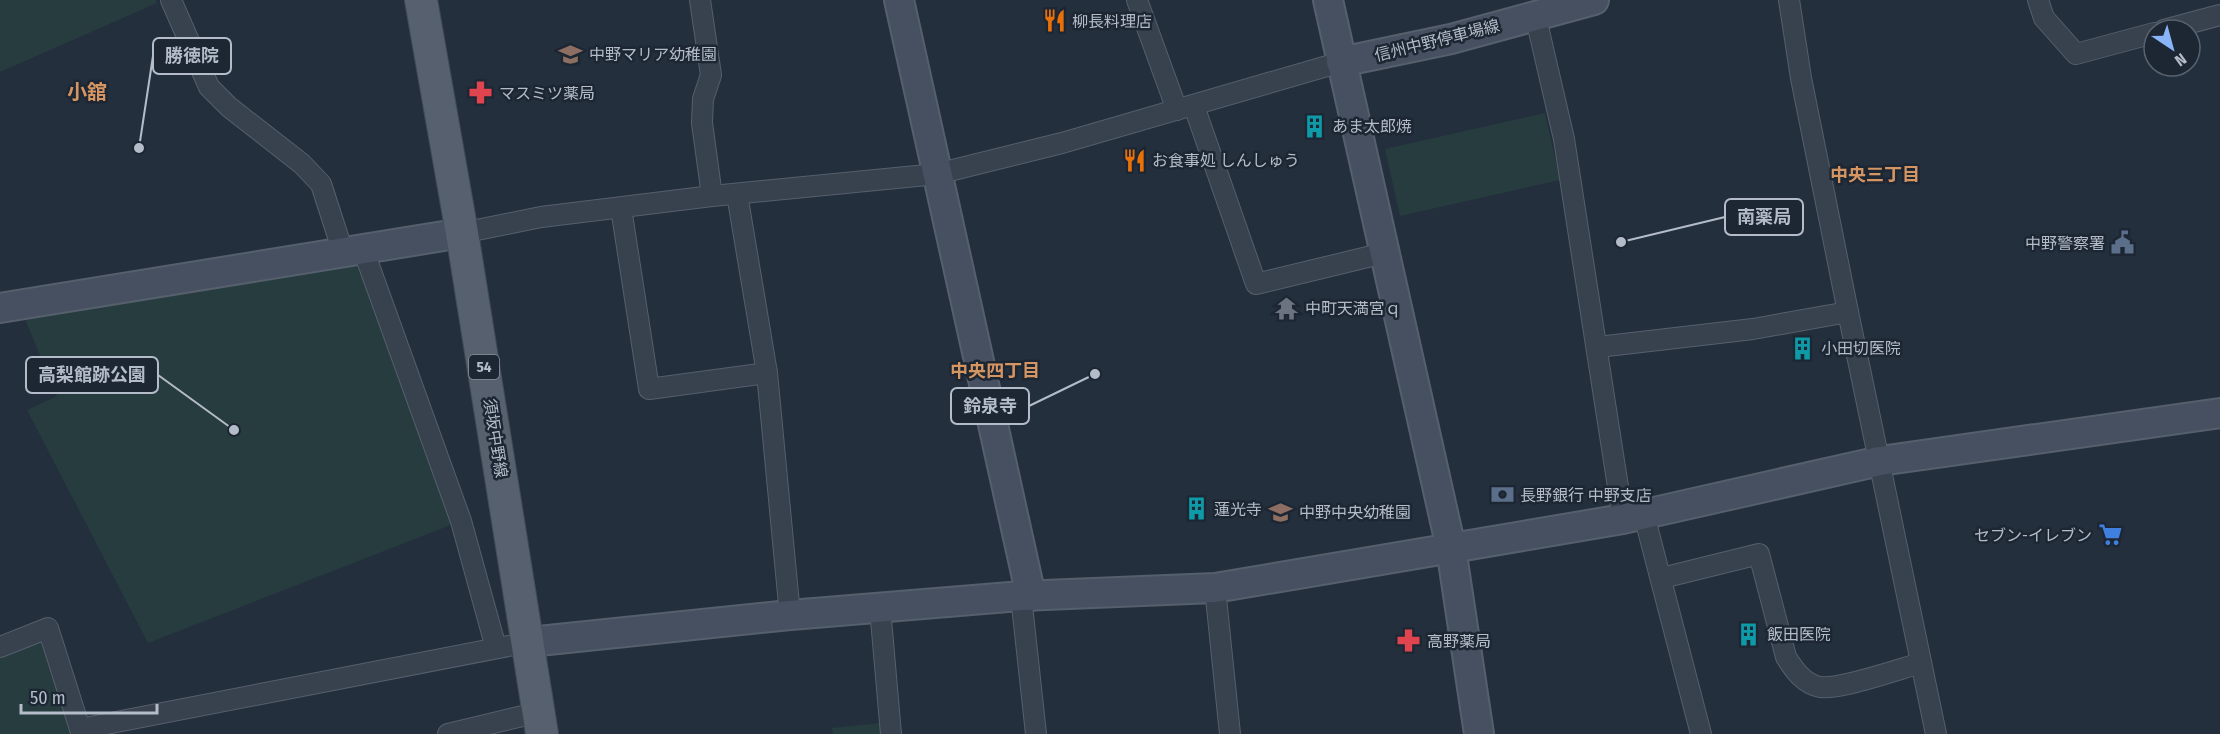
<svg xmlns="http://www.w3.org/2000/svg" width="2220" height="734" viewBox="0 0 2220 734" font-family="'Fira Sans Condensed','Noto Sans JP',sans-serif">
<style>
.green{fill:#263c3f}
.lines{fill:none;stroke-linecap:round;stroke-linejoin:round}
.street-casing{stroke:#565f6c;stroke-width:22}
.secondary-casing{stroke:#565f6c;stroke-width:32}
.primary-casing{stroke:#414a57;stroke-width:34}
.street{stroke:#38414e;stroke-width:20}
.secondary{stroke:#465061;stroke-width:28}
.primary{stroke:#56606e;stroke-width:32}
.labels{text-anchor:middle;stroke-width:5;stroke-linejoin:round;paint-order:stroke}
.shield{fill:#1d2633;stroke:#878f9c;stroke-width:1.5}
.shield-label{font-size:15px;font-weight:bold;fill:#b4bcc9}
.poi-label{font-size:16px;fill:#b4bcc9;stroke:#1d2633;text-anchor:start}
.street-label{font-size:16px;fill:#b4bcc9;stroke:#1d2633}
.neighbourhood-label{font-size:18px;font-weight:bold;fill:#d59563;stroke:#1d2633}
.quarter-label{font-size:20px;font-weight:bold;fill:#d59563;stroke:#1d2633}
.leader{fill:none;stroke:#b4bcc9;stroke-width:2}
.callout-dot{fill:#b4bcc9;stroke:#1d2633;stroke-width:2}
.callout{fill:#1d2633;stroke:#b4bcc9;stroke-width:2}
.callout-label{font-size:18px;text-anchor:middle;font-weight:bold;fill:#b4bcc9}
</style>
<rect width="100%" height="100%" fill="#242f3e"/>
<!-- green -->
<g class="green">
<path d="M0 0H156L157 3 0 72Z"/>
<path d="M1545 113 1560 180 1400 216 1385 149Z"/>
<path d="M363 249 461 521 148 643 27 410 57 396 19 305Z"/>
<path d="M48 628 82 734H0V647Z"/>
<path d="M890 722 891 734H833L832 728Z"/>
</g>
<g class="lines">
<defs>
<g id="street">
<path d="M171 0 209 87 229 107 302 164 321 184 343 252"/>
<path d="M700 0 711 75 703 99 702 123 712 196"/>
<path d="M1137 0 1177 110"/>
<path d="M1789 0 1801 78 1848 312 1936 734"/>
<path d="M2038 0 2044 18 2076 54 2154 33"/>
<path d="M1535 14 1564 139 1623 519"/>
<path d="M2164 30 2220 15"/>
<path d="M1194 106 1256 284 1384 253"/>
<path d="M737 194 767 373 790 615"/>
<path d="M621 208 649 389 767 373"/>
<path d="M462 233 541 217 712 196 937 174 1062 143 1341 62"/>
<path d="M363 249 461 521 496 648"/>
<path d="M1598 347 1753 329 1848 312"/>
<path d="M1644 515 1701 734"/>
<path d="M1662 578 1759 554 1786 657C1794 670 1804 684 1820 687 1840 690 1899 669 1921 663"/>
<path d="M1215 588 1230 734"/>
<path d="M1021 596 1036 734"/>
<path d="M880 608 891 734"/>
<path d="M0 647 48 628 80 729"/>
<path d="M82 734 80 729 529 642"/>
<path d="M448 734 539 712"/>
</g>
<g id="secondary">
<path d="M899 0 1031 596"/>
<path d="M1328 0 1451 548 1479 734"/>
<path d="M1341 62 1451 39 1594 0"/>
<path d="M0 308 462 233"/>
<path d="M529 642 790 615 1021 596 1215 588 1623 519 1880 461 2220 413"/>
</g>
<path id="primary" d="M421 0 462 233 542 734"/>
</defs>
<!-- street casing -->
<use href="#street" class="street-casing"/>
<!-- secondary casing -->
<use href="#secondary" class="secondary-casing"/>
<!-- primary casing -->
<use href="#primary" class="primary-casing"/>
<!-- street -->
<use href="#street" class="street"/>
<!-- secondary -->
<use href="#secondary" class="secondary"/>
<!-- primary -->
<use href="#primary" class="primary"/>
</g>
<!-- icons -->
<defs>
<symbol id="restaurant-bare" viewBox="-9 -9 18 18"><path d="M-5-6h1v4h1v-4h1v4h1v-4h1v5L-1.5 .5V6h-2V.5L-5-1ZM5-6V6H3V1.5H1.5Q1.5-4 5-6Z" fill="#e8710a" stroke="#1d2633" stroke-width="2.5" paint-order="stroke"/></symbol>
<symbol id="school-bare" viewBox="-9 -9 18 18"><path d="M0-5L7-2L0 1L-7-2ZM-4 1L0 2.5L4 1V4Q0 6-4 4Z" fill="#8d6e63" stroke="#1d2633" stroke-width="2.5" paint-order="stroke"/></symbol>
<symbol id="pharmacy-bare" viewBox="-9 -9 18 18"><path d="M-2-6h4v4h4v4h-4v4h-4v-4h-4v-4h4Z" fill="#e0444e" stroke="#1d2633" stroke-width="2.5" paint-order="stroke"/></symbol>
<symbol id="building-bare" viewBox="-9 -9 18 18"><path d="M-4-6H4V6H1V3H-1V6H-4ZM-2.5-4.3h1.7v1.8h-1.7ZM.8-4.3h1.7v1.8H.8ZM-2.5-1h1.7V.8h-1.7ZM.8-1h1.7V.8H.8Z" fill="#0f9aa8" stroke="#1d2633" stroke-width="2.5" paint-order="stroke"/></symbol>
<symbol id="civic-bare" viewBox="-9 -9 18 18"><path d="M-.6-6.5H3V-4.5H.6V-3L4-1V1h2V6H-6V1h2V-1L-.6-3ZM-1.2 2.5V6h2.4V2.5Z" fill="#5c6f8a" stroke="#1d2633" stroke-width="2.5" paint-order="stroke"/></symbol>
<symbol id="temple-bare" viewBox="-9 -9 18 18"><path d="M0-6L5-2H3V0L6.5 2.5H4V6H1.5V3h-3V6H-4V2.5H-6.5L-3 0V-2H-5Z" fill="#6b7280" stroke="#1d2633" stroke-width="2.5" paint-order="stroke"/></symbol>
<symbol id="bank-bare" viewBox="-9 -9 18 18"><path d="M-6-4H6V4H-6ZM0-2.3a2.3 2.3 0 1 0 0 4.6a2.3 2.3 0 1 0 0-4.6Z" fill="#5c6f8a" stroke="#1d2633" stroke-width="2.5" paint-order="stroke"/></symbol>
<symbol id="supermarket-bare" viewBox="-9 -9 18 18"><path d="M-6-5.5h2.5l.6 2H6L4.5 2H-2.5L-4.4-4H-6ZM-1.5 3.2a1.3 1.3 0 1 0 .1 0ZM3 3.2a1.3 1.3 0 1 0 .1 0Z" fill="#3f7fe0" stroke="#1d2633" stroke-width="2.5" paint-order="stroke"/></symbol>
</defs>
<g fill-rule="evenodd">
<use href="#restaurant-bare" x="1038" y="4" width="33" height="33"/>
<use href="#school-bare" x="554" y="38" width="33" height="33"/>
<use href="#pharmacy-bare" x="464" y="76" width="33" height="33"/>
<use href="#building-bare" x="1298" y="110" width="33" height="33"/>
<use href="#restaurant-bare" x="1118" y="144" width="33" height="33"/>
<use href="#civic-bare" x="2106" y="226" width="33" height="33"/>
<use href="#temple-bare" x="1270" y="292" width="33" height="33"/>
<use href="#building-bare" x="1786" y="332" width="33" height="33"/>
<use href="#bank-bare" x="1486" y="478" width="33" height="33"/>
<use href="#building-bare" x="1180" y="492" width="33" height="33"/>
<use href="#school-bare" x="1264" y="496" width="33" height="33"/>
<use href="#supermarket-bare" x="2094" y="518" width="33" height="33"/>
<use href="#building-bare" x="1732" y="618" width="33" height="33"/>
<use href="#pharmacy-bare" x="1392" y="624" width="33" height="33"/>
</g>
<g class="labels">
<!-- shield labels -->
<rect class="shield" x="469" y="355" width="30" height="24" rx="4.5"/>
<g class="shield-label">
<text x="484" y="372">54</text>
</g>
<!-- poi labels -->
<g class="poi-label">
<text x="1072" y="27">柳長料理店</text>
<text x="589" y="60">中野マリア幼稚園</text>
<text x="499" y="99">マスミツ薬局</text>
<text x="1332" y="132">あま太郎焼</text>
<text x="1152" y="166">お食事処 しんしゅう</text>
<text x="2105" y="249" text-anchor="end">中野警察署</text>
<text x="1305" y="314">中町天満宮ｑ</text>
<text x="1821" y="354">小田切医院</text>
<text x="1520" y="501">長野銀行 中野支店</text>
<text x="1214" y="515">蓮光寺</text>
<text x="1299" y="518">中野中央幼稚園</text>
<text x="2092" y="541" text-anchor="end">セブン-イレブン</text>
<text x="1767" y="640">飯田医院</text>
<text x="1427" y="647">高野薬局</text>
</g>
<!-- street labels -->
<g class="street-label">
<text transform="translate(1437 40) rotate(-14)" y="6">信州中野停車場線</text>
<text transform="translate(496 438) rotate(81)" y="6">須坂中野線</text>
</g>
<!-- neighbourhood labels -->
<g class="neighbourhood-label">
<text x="1875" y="181">中央三丁目</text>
<text x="995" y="377">中央四丁目</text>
</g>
<!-- quarter labels -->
<g class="quarter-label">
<text x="87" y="99">小舘</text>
</g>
</g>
<!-- callouts -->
<path class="leader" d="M139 148L153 56M1621 242L1725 217M234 430L158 375M1095 374L1029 406"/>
<g class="callout-dot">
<circle cx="139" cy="148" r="6"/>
<circle cx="1621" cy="242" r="6"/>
<circle cx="234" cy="430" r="6"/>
<circle cx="1095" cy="374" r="6"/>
</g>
<g class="callout">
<rect x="153" y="38" width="78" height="36" rx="6"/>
<rect x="1725" y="199" width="78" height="36" rx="6"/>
<rect x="26" y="357" width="132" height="36" rx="6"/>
<rect x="951" y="388" width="78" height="36" rx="6"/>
</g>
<g class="callout-label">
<text x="192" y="62">勝徳院</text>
<text x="1764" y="223">南薬局</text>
<text x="92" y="381">高梨館跡公園</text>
<text x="990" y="412">鈴泉寺</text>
</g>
<!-- north arrow -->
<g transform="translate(2172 48) rotate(144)"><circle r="28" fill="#1d2633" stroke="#59626f" stroke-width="1.5"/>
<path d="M0-4.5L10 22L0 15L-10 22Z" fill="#8ab4f8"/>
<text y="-9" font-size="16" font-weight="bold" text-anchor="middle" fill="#b4bcc9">N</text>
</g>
<!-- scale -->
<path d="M21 704v9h136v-9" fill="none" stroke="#b4bcc9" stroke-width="3"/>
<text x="30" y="704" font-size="18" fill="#b4bcc9" stroke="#1d2633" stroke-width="4.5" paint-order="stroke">50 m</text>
</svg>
